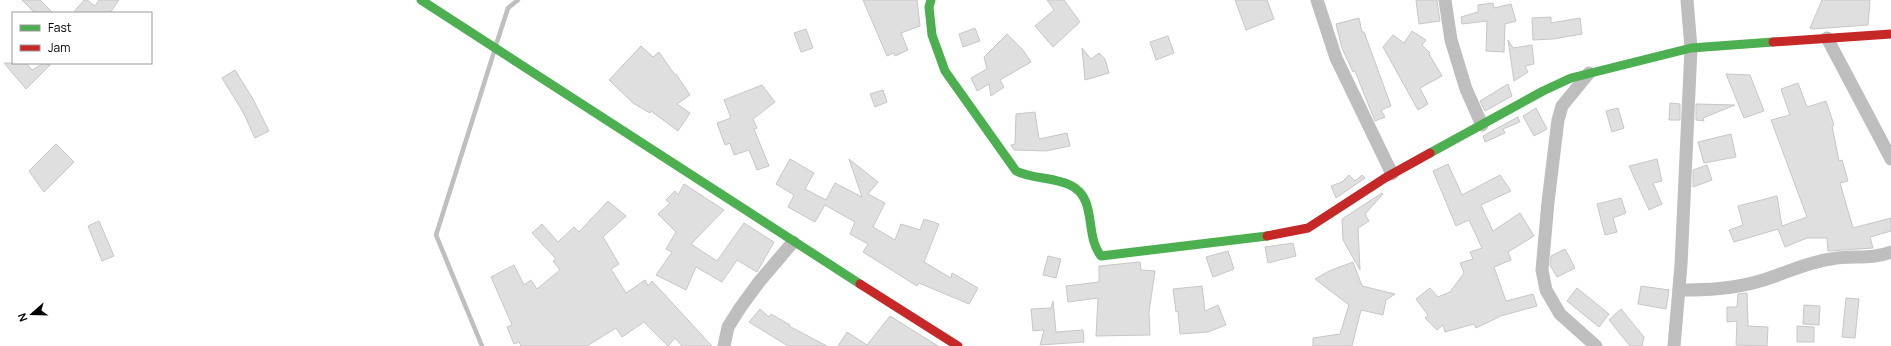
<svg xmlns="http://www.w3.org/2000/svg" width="1891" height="346" viewBox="0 0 1891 346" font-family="Manrope,sans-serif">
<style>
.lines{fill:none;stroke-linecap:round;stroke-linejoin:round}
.stream{stroke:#bfbfbf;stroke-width:4.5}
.building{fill:#dfdfdf;stroke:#c7c7c7}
.street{stroke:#bebebe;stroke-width:13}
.fast{stroke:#4caf50;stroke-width:9}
.jam{stroke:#c62828;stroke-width:9}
</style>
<rect width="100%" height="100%" fill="#fff"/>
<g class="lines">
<!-- stream -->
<g class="stream">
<path d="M496 45 508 8 518 0"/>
<path d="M482 346 436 235 494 52"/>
</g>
</g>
<!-- building -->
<g class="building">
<path d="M22 0H40L53 13H35Z"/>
<path d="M84 0H87L95 6 99 0H119L110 13H73Z"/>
<path d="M863 0H917L920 26 901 33 908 50 895 56 894 53 887 56Z"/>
<path d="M1047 0H1064L1080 22 1053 47 1035 26 1054 10Z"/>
<path d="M1235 0H1267L1274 19 1246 30Z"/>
<path d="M1416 0H1437L1440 21 1419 24Z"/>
<path d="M1822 0H1870L1868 25 1813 29 1810 28Z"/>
<path d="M1493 3 1494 8 1511 4 1516 21 1505 24 1504 52 1486 51 1487 21 1462 24 1461 17 1478 12V5Z"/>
<path d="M1551 17V23L1580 18 1582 34 1553 39 1533 40 1532 18Z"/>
<path d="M1359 18 1362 32H1364L1391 106 1381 110 1385 117 1375 121 1355 71 1353 72 1342 48 1336 24Z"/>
<path d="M975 28 980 41 963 47 959 34Z"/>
<path d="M806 29 813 48 801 52 794 33Z"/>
<path d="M1412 31 1426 40 1422 45 1430 53 1429 54 1442 76 1420 88 1428 104 1418 110 1383 47 1393 35 1404 43Z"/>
<path d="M1007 34 1023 50 1031 62 1000 80 1004 87 991 96 989 84 977 91 971 78 987 69 984 57Z"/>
<path d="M1168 36 1174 53 1156 60 1150 42Z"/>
<path d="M1508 40 1513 48 1532 45 1534 64 1525 66 1528 72 1514 81Z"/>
<path d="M641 46 653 57 659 52 675 75 676 74 690 95 677 104 690 113 678 131 651 111 650 113 633 103 609 80Z"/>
<path d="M1082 48 1091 59 1099 53 1105 59 1109 73 1085 80Z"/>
<path d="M4 63H26L32 70 44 63 50 65 26 89Z"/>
<path d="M235 70 253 99 269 131 255 138 243 112 222 78Z"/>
<path d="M1726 74 1750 75 1764 111 1744 118Z"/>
<path d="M1798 83 1807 107 1826 101 1834 125 1832 126 1839 161 1842 160 1848 181 1840 183 1853 228 1891 218V231L1870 237 1873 248 1828 251 1827 238H1807L1785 247 1778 229 1734 242 1729 230 1743 225 1738 206 1777 196 1782 226 1807 217 1771 120 1790 115 1781 89Z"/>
<path d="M1508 84 1512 96 1485 111 1480 101Z"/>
<path d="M762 85 775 102 753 119 757 128 754 129 769 166 757 170 749 150 734 155 730 143 725 145 717 123 731 118 724 100Z"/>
<path d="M883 90 887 102 875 107 870 94Z"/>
<path d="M1670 103 1680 104V120H1669Z"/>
<path d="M1696 104 1735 105 1703 118 1704 121 1696 120Z"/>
<path d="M1536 108 1547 129 1534 136 1523 116Z"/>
<path d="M1618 108 1624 128 1612 132 1606 111Z"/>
<path d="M1035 112 1039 139 1067 133 1070 146 1046 151 1014 150 1011 145 1015 144 1016 114Z"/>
<path d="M1518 117 1520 122 1503 129 1505 133 1485 142 1483 136Z"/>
<path d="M1731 134 1736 157 1704 163 1698 142Z"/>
<path d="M56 144 74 162 44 192 29 171Z"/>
<path d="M790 159 814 173 805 189 826 200 835 183 862 197 849 159 878 182 868 194 885 203 873 227 895 240 901 224 920 230 924 219 939 224 924 262 951 278 952 273 978 288 969 304 919 283 917 286 863 252 868 244 850 234 855 222 825 205 815 222 788 207 794 195 776 184Z"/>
<path d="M1657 159 1662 181 1653 183 1662 204 1649 210 1629 166Z"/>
<path d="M1448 164 1462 195 1500 175 1511 191 1481 205 1493 231 1520 213 1534 236 1508 252 1511 260 1494 267 1506 301 1533 294 1537 306 1501 316 1476 328 1474 324 1445 332 1443 325 1437 330 1425 318 1428 315 1416 299 1430 288 1438 297 1450 292 1464 273 1460 263 1473 259 1470 252 1482 248 1469 220 1456 226 1433 171Z"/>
<path d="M1707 165 1712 180 1693 187V170Z"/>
<path d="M1349 175 1355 181 1362 175 1365 178 1336 198 1331 186 1342 182Z"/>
<path d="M684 184 724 210 691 244 717 261 744 223 774 242 757 272 737 260 722 282 696 267 686 290 656 275 672 252 666 249 676 232 658 214 670 203 666 200 675 191 678 195Z"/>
<path d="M1382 193 1383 194 1365 214 1369 221 1358 228 1360 270 1343 240 1342 219Z"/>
<path d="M1621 198 1626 213 1613 218 1617 232 1605 235 1597 204Z"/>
<path d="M608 201 626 216 603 237 619 264 611 269 626 293 645 280 648 286 652 281 712 346H682L675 338 668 346 644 322 622 337 616 328 587 346H521L519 342 514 344 507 327 512 325 491 277 514 265 524 285 531 280 537 289 560 270 553 261 556 259 532 233 542 224 558 242 574 227 579 232Z"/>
<path d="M99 221 114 256 102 261 88 226Z"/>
<path d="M1293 243 1296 256 1268 263 1265 247Z"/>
<path d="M1565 249 1575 268 1557 277 1550 265 1551 256Z"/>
<path d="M1228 251 1234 269 1213 277 1206 257Z"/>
<path d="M1048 256 1061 259 1056 278 1043 275Z"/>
<path d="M1140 262 1141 270 1155 271 1149 312 1150 335 1096 336 1098 298 1068 302 1066 286 1099 282V266Z"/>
<path d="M1353 262 1362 286 1395 294 1386 300 1383 315 1361 310 1352 346H1313V338L1340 334 1349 305 1315 279 1329 271Z"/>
<path d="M1202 286 1205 311 1218 305 1226 325 1208 332 1180 334 1178 311 1176 312 1173 289Z"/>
<path d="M1641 286 1669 290 1666 309 1638 304Z"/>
<path d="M1577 288 1609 314 1599 327 1567 301Z"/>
<path d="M1747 293 1748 326 1768 327 1767 346 1736 345 1737 321 1727 322V307H1737L1738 294Z"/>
<path d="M1846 298 1859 299 1855 338 1842 337Z"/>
<path d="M1053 301 1056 332 1083 330 1084 342 1040 345 1044 330 1033 331 1031 309 1051 308Z"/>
<path d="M1804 305 1820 306 1819 325 1803 324Z"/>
<path d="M760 309 769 317 771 314 790 325 789 326 827 346H788L749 322Z"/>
<path d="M1621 309 1644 337 1642 346H1630L1609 320Z"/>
<path d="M890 316 938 346H838L847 332 867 345Z"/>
<path d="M1797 326 1814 327V342H1797Z"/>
</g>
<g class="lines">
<!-- street -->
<g class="street">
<path d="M1317 0 1336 58 1392 174"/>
<path d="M1445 0 1451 40 1466 89 1482 125"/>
<path d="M1827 38 1891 159"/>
<path d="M1589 73 1562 106 1558 120 1548 202 1542 270 1546 290 1560 314 1596 346"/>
<path d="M1679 290C1707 290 1733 289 1760 281 1784 274 1807 262 1831 259 1852 255 1871 260 1891 252"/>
<path d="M724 346 728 327 740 308 759 282 793 242"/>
<path d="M1674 346 1681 265 1691 48 1687 0"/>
</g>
<!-- fast -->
<g class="fast">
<path d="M421 0 860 284"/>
<path d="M931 0 929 7 932 35 945 71 1016 171C1033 179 1053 177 1070 185 1098 198 1084 235 1101 256L1267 236"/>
<path d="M1430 153 1543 91 1571 78 1691 48 1773 42"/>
</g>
<!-- jam -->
<g class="jam">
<path d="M1773 42 1891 34"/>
<path d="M1267 236 1308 228 1385 178 1430 153"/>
<path d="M860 284 958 346"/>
</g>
</g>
<!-- legend -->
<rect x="12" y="12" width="140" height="52" fill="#ffffff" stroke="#999999"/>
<rect x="20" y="25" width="20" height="6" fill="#4caf50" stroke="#999999"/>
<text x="48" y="32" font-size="12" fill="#000000">Fast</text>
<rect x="20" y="45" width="20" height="6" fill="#c62828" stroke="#999999"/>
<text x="48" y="52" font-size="12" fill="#000000">Jam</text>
<!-- north arrow -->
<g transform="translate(32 314) rotate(250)" stroke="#ffffff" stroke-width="3" paint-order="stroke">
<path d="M0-3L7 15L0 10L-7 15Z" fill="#000000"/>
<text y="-6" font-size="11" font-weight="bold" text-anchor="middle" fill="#000000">N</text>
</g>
</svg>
